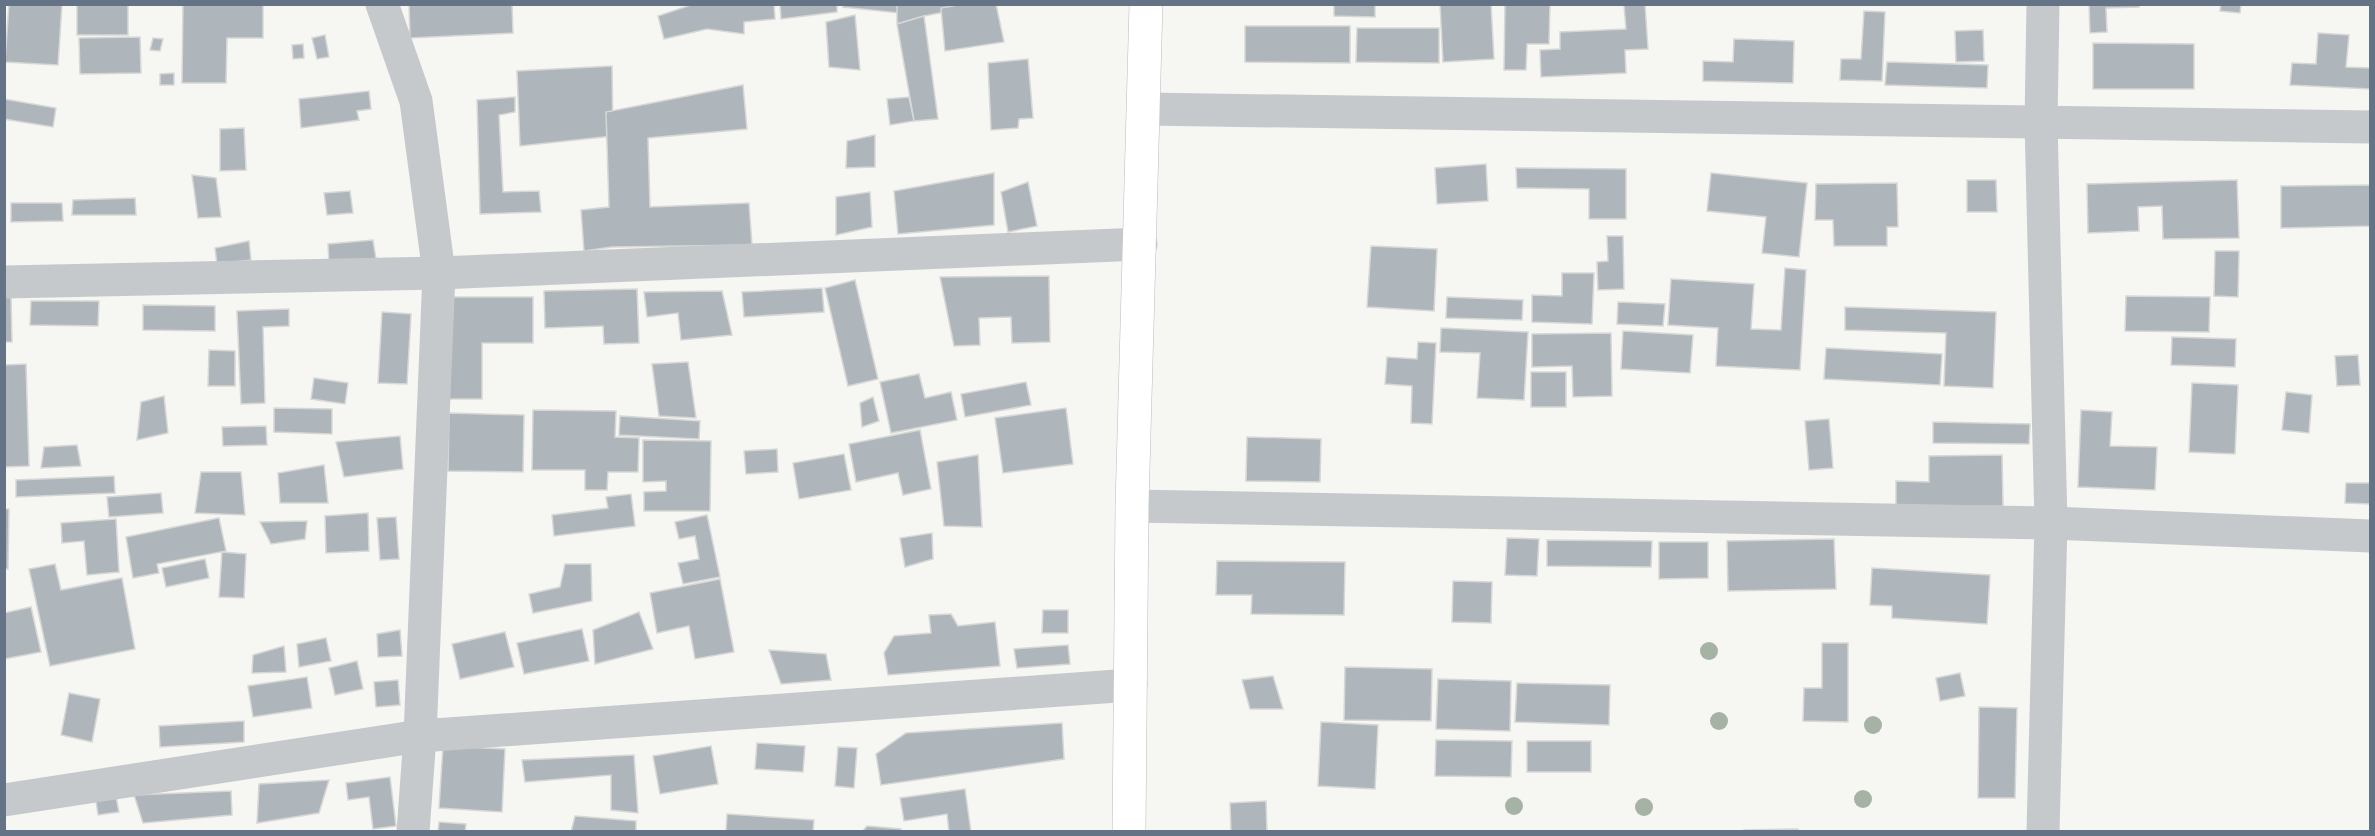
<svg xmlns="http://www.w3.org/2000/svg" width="2375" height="836" viewBox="0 0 2375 836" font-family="'Open Sans',sans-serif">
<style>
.building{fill:#aeb6bb;stroke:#d7d8d5;stroke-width:1.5}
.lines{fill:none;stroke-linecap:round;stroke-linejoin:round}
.secondary-casing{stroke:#b8bcc1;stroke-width:34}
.street{stroke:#c6c9cc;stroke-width:33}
.secondary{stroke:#fff;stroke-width:33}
.tree{fill:#a6b3a4}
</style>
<rect width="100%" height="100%" fill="#f6f6f3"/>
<!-- building -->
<g class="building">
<path d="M9 4H62L58 65 5 62Z"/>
<rect x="77" y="4" width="51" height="31"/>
<path d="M183 4H263V38H227L226 83H182Z"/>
<path d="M409 4H512L513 33 410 38Z"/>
<path d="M694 4H774L775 19 744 22V34L707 29 664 39 658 16Z"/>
<path d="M780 4H837V12L781 19Z"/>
<path d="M843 4H898L899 13 843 7Z"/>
<path d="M897 4H986L924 16 897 24Z"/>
<path d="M964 4H996L1004 42 945 51 941 8Z"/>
<path d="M1334 4H1375V17L1334 16Z"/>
<path d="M1440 4H1491L1494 59 1443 62Z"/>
<path d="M1505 4H1550L1549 44H1527L1526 70H1504Z"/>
<path d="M1645 4 1648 49 1625 50 1626 73 1541 77 1540 50 1560 49V32L1626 29 1624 5Z"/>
<path d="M2089 4H2139V7L2106 8 2107 32 2090 33Z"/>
<path d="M2221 4H2241L2240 13 2220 11Z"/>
<path d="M1864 11 1885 12 1882 81 1840 80 1841 59H1861Z"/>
<path d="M855 15 860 70 829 67 826 22Z"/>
<path d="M924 16 938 119 914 121 897 24Z"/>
<path d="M1245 26H1350V63L1245 62Z"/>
<path d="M1357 28H1439V63L1356 62Z"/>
<path d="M1983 30 1984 61 1956 62 1955 31Z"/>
<path d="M2318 33 2349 35 2346 67 2370 68V89L2290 85 2292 63 2316 64Z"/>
<path d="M325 35 329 57 317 59 312 38Z"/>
<path d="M140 37 141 73 80 74 79 38Z"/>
<path d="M153 38 163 39 160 51 150 50Z"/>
<path d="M1734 39 1794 41 1793 83 1703 81V61L1733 62Z"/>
<path d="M2093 43 2194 44V89H2093Z"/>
<path d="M303 44 304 58 293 59 292 45Z"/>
<path d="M1028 59 1033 118 1019 119 1018 128 991 130 988 63Z"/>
<path d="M1887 62 1988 65 1987 88 1885 85Z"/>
<path d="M612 66 613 136 520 146 517 71Z"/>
<path d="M174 73V85H160V74Z"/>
<path d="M743 85 747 129 648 138 650 207 749 203 752 245 612 247 584 251 581 210 609 207 606 112Z"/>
<path d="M369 91 371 109 357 111 359 120 301 128 299 99Z"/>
<path d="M515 97V112L499 115 503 192 539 191 541 212 480 214 477 100Z"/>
<path d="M909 97 914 121 890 125 887 99Z"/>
<path d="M4 99 56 108 53 127 4 119Z"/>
<path d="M244 128 246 170 220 171V129Z"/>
<path d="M875 135V167L846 168 847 141Z"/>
<path d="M1486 164 1488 201 1437 204 1435 168Z"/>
<path d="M1516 168 1626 169V219H1589V189L1517 188Z"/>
<path d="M994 173V225L898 234 894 191Z"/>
<path d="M1711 173 1807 183 1799 257 1762 253 1766 217 1707 211Z"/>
<path d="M192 175 216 178 221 217 198 218Z"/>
<path d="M1967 180H1996L1997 212H1967Z"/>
<path d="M2237 180 2239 238 2163 239 2162 206 2138 207 2139 231 2088 233 2087 184Z"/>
<path d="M1028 182 1037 226 1008 232 1001 192Z"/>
<path d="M1897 183 1898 227H1887V246H1834L1833 220H1815L1816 184Z"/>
<path d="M2370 185V226L2281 228V186Z"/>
<path d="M350 191 353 213 327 215 324 193Z"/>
<path d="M870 192 872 227 836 235V197Z"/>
<path d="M135 198 136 215H72L73 200Z"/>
<path d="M11 203H62L63 221 11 222Z"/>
<path d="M1607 236H1623L1624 289 1598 290 1597 262 1608 261Z"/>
<path d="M373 240 377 265 329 263 328 244Z"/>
<path d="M249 241 251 260 217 264 215 248Z"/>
<path d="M1371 246 1437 249 1434 311 1367 307Z"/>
<path d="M2215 251H2239L2238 297 2214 296Z"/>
<path d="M1785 268 1806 270 1800 370 1716 366 1718 328 1668 325 1671 279 1754 284 1751 329 1781 330Z"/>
<path d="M1562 273H1594L1592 324 1532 322V295L1562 296Z"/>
<path d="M1049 276 1050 342 1012 343 1011 317 979 318 980 345 954 346 940 277Z"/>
<path d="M855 280 878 379 848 386 825 288Z"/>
<path d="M822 288 824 312 744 317 742 292Z"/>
<path d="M637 289 639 343 604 344 603 326 545 328 544 291Z"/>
<path d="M722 291 732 335 681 340 678 313 647 317 644 292Z"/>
<path d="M4 296H11L12 342H4Z"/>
<path d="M2126 296 2210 297 2209 332 2125 331Z"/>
<path d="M445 297H533V343H482V399H444Z"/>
<path d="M1447 297 1523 300 1522 320 1446 318Z"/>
<path d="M31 301H99L98 326 30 325Z"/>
<path d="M1618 302 1665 304 1663 326 1617 324Z"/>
<path d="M143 305 215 306V331L143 330Z"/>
<path d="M1845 307 1996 312 1993 388 1944 386 1946 333 1845 330Z"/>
<path d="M289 309V326L263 327 265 403 241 404 237 311Z"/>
<path d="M382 312 411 314 407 384 378 383Z"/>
<path d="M1441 328 1528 332 1524 400 1477 398 1480 353 1440 352Z"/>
<path d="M1623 331 1693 335 1690 373 1621 369Z"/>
<path d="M1611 333 1612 396 1573 397 1572 366 1532 367V334Z"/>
<path d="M2172 337 2236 339 2235 367 2171 365Z"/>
<path d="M1418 342 1436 343 1432 424 1411 423 1412 386 1385 384 1387 357 1417 359Z"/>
<path d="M1826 348 1942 354 1940 385 1824 379Z"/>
<path d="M209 350 235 351V386H208Z"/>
<path d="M2358 355 2360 385 2337 386 2335 356Z"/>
<path d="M688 362 696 418 659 416 652 364Z"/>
<path d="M26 364 29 466 4 467V365Z"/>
<rect x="1531" y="372" width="35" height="35"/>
<path d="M919 374 925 398 951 392 957 420 891 433 880 382Z"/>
<path d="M314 378 348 383 345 404 311 399Z"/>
<path d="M1026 382 1031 405 965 417 961 394Z"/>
<path d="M2192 383 2238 385 2235 454 2189 452Z"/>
<path d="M2286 392 2312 395 2309 433 2282 430Z"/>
<path d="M164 396 168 433 137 440 141 402Z"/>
<path d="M873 397 879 421 862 427 860 403Z"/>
<path d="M274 408 332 409V434L274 432Z"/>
<path d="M1066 408 1073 464 1003 473 995 418Z"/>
<path d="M533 410 616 411 615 437 639 438 638 472H608L607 490H585V470H532Z"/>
<path d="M2081 410 2112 412 2110 446 2157 447 2155 490 2078 487Z"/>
<path d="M449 413 524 415 523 472 448 471Z"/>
<path d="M620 416 700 421 699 439 619 435Z"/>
<path d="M1829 419 1833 468 1809 470 1805 421Z"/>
<path d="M1933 422 2030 424 2029 444 1933 443Z"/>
<path d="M266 426 267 445 223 446 222 427Z"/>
<path d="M920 430 931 489 903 495 898 473 856 482 849 444Z"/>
<path d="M400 436 403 469 344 477 336 442Z"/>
<path d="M1247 437 1321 439 1320 482 1246 481Z"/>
<path d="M643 440 711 441 710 511H644V492L666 491V481L643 482Z"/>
<path d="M77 445 81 466 41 468 44 447Z"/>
<path d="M777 449 778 472 746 474 744 451Z"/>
<path d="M844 454 851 490 799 499 793 463Z"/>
<path d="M978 455 982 527 944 526 937 462Z"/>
<path d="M2002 455 2003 506 1896 507V481L1929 482V456Z"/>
<path d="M324 465 328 503H280L278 473Z"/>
<path d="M201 472H241L245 515 195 513Z"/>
<path d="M114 476 115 493 16 497V480Z"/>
<path d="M2346 483H2370V504L2345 503Z"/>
<path d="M161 493 163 513 109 517 107 497Z"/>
<path d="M631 494 635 526 554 536 552 515 608 508 606 497Z"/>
<path d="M4 509H9L8 569H4Z"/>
<path d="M368 513 369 551 326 553 325 516Z"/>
<path d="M707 515 720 577 683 584 678 563 699 559 695 536 679 539 675 522Z"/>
<path d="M396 517 399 559 380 560 377 518Z"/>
<path d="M219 518 226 551 157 564 159 573 133 578 126 537Z"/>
<path d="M116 519 119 572 87 575 84 541 62 543 61 523Z"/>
<path d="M307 521 305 539 271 544 260 522Z"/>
<path d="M932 533 933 559 905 567 900 538Z"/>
<path d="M1507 538 1539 539 1537 576 1505 575Z"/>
<path d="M1834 539 1836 589 1728 591 1727 541Z"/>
<path d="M1547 540 1652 541 1651 567 1547 566Z"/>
<path d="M1659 542H1708V578L1659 579Z"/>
<path d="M222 552 246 554 244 598 219 597Z"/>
<path d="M205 559 209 578 166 587 162 568Z"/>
<path d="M1217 561 1345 562 1344 615 1251 614 1252 595H1216Z"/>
<path d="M55 564 61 590 122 578 135 649 50 666 29 569Z"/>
<path d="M565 564H591L592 601 533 613 529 594 560 587Z"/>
<path d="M1872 568 1990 575 1987 624 1892 618V606L1870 605Z"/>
<path d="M720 579 734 652 695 659 689 626 657 633 650 593Z"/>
<path d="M1453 581 1492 582 1491 623 1452 622Z"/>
<path d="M31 607 41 652 4 659V613Z"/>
<path d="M1043 610H1068V633H1042Z"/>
<path d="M639 612 653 649 595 664 593 630Z"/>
<path d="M951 614 958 626 995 622 1000 666 888 675 884 653 894 636 931 633 929 615Z"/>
<path d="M582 629 589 661 524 674 517 643Z"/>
<path d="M400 630 402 656 378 657 377 634Z"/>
<path d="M505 632 514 667 460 679 452 644Z"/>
<path d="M326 638 331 661 299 667 297 644Z"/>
<path d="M1822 643H1848V722L1803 721 1804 688H1822Z"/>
<path d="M1068 645 1070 664 1017 668 1014 649Z"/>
<path d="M284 646 286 672 252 673 253 655Z"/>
<path d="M769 650 826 654 831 680 781 684Z"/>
<path d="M357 661 363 689 335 695 329 668Z"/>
<path d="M1345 667 1432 669 1431 721 1344 720Z"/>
<path d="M1960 673 1965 696 1940 701 1936 678Z"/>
<path d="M1273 676 1283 709H1250L1242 680Z"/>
<path d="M307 677 312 708 253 717 248 686Z"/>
<path d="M1438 679 1511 681 1510 731 1436 729Z"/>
<path d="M398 680 400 705 376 707 374 682Z"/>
<path d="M1517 683 1610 685 1609 725 1515 722Z"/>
<path d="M69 693 100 699 92 742 61 735Z"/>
<path d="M1979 707 2017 708 2015 798H1978Z"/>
<path d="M244 721V742L160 747 159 726Z"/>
<path d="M1321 722 1378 725 1375 789 1318 786Z"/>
<path d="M1062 723 1064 759 881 785 876 754 906 733Z"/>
<path d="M1436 740 1512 741 1511 777 1435 776Z"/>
<rect x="1527" y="741" width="64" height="31"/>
<path d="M757 743 805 746 803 772 755 769Z"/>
<path d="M443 746 505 749 502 812 439 808Z"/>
<path d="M711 746 718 784 660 794 653 756Z"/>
<path d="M838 747 857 748 854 788 835 786Z"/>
<path d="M634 755 638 813 611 810V775L525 782 522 760Z"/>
<path d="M390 777 396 826 373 829 369 797 348 800 346 783Z"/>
<path d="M329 780 319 813 257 823 259 784Z"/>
<path d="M965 789 971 832H949L947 814 904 821 900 798Z"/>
<path d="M115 791 119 812 98 815 95 794Z"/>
<path d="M231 791 232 815 143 823 134 795Z"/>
<path d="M1266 801 1267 832H1231L1230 803Z"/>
<path d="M727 814 814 820 813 832H726Z"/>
<path d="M575 816 636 821V832H571Z"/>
<path d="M439 822 466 824 465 832H438Z"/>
<path d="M867 826 901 829 900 832H862Z"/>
<path d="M1798 829V832H1744V830Z"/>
</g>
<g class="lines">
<defs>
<path id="secondary" d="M1129 832 1132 506 1146 4"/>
</defs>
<!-- secondary casing -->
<use href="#secondary" class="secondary-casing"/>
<!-- street -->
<g class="street">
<path d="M382 4 416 101 439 273 420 736 413 832"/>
<path d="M1144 109 2370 127"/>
<path d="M4 282 439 273 1141 244"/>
<path d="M1132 506 2051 523 2370 536"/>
<path d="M4 800 420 736 1131 685"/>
<path d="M2043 832 2051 523 2041 122 2043 4"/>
</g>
<!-- secondary -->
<use href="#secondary" class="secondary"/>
</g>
<!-- trees -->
<g class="tree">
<circle cx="1709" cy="651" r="9"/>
<circle cx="1719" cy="721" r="9"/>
<circle cx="1873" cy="725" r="9"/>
<circle cx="1863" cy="799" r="9"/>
<circle cx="1514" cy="806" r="9"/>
<circle cx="1644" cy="807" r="9"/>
</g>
<!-- border -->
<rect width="2375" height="836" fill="none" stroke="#647385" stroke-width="12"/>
</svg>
